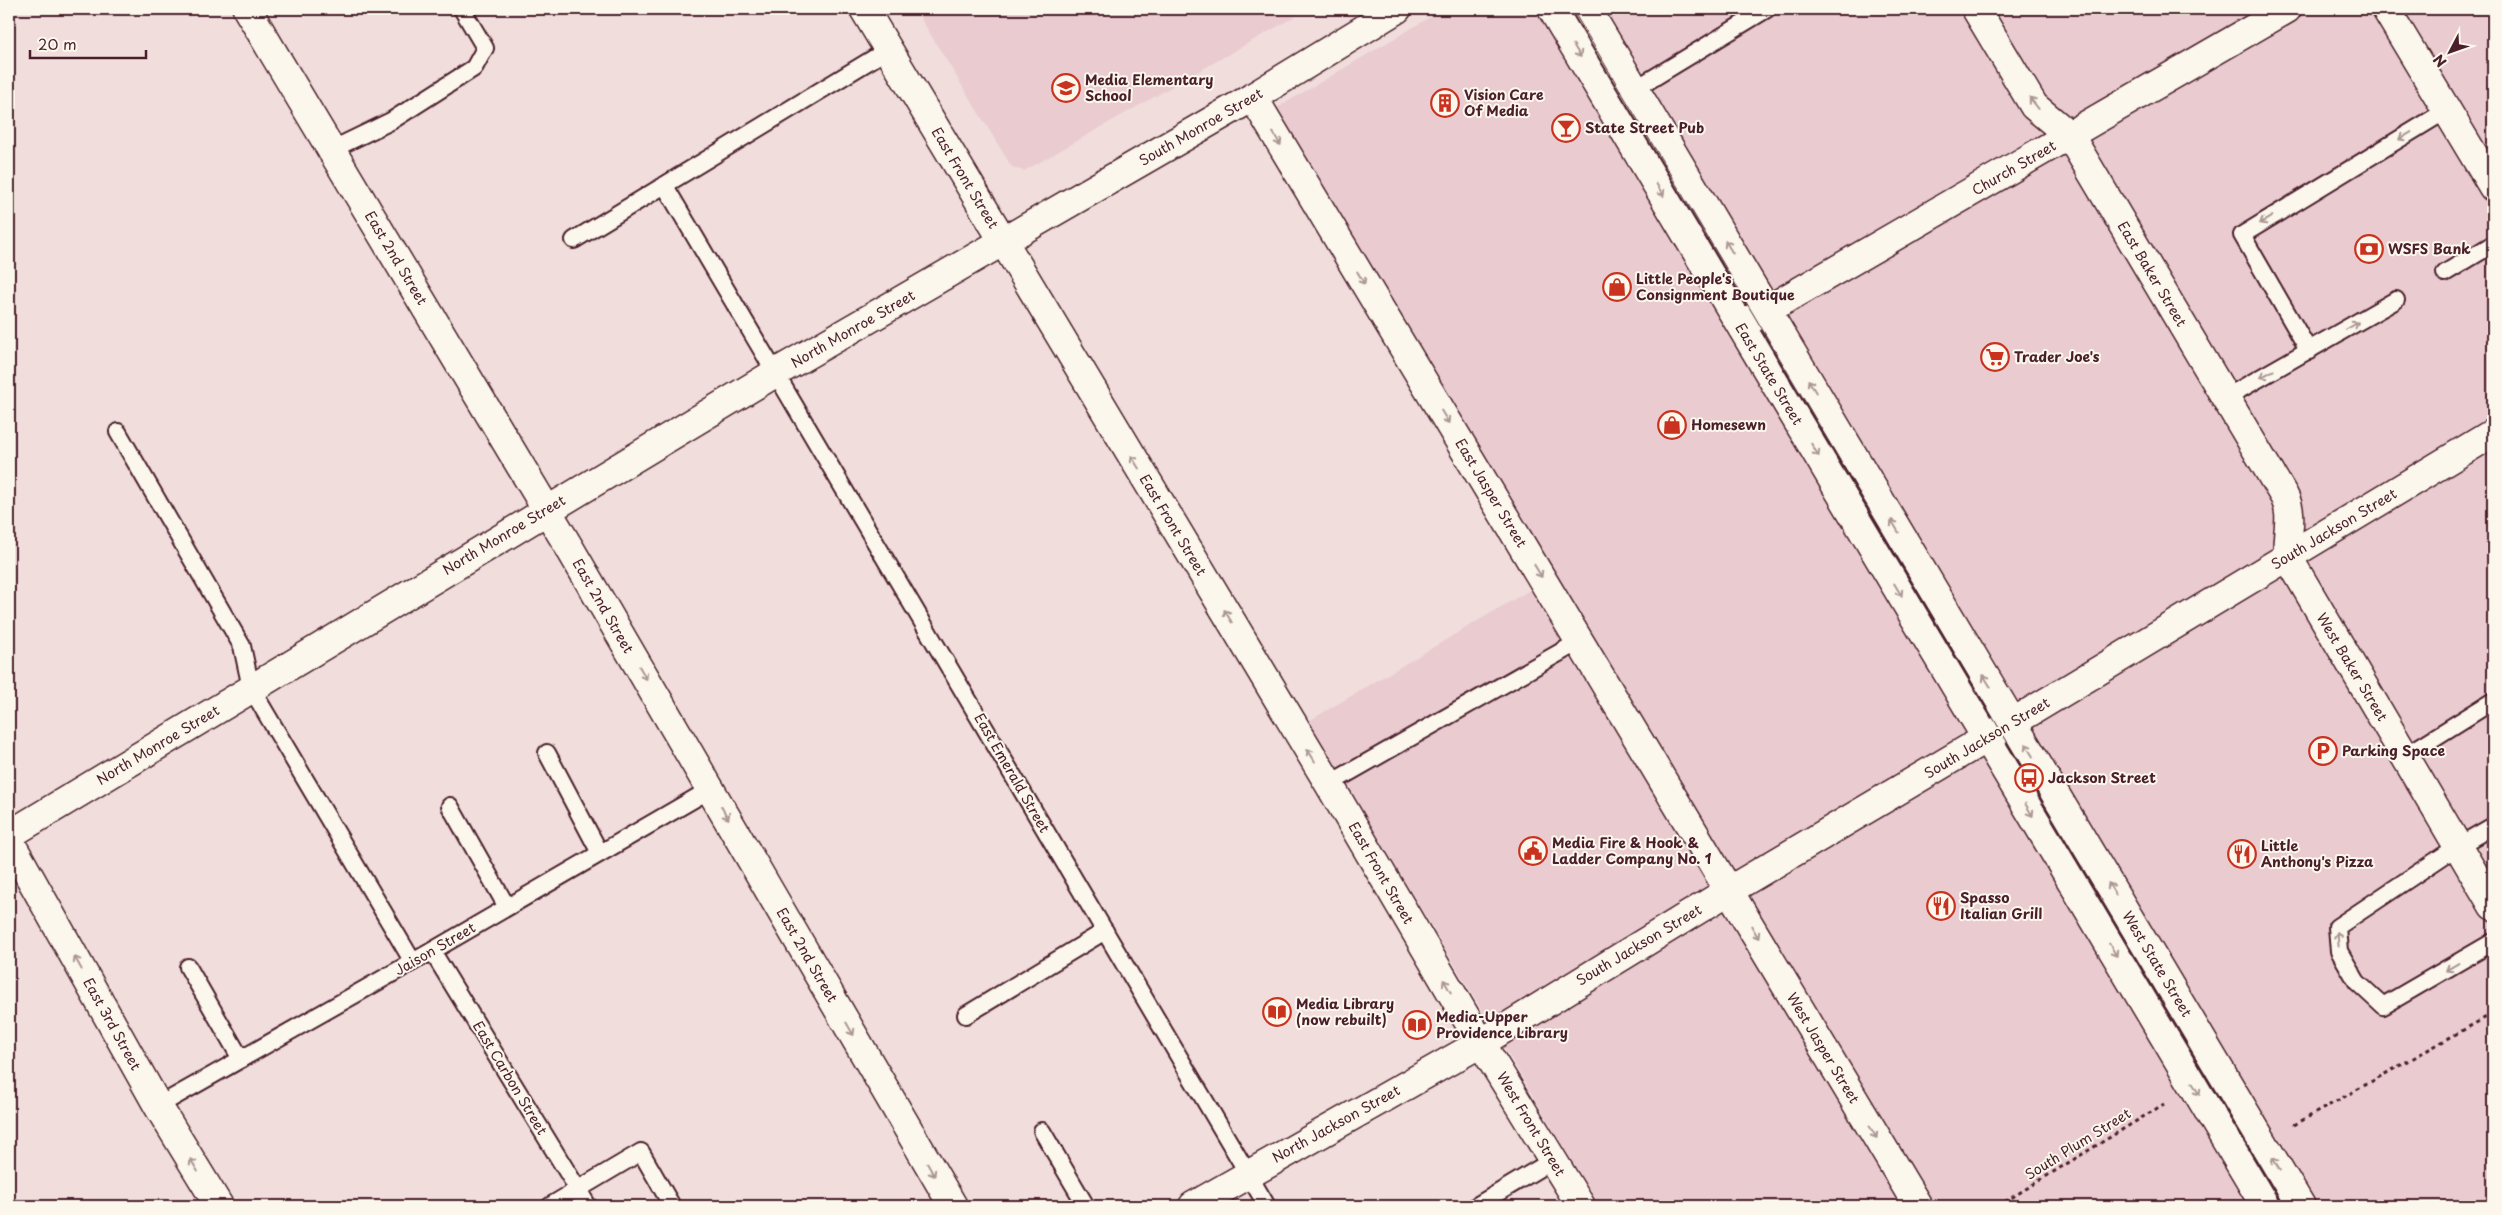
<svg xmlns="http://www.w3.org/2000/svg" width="2502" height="1215" viewBox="0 0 2502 1215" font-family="'Playpen Sans',sans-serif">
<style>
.built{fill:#e9cbd0}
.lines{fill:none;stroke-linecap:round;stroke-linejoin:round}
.service-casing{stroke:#4a1f2b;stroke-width:20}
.minor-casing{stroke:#4a1f2b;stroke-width:31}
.secondary-casing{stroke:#4a1f2b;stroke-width:31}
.primary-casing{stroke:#4a1f2b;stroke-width:31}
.path{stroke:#4a1f2b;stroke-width:3;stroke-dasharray:4 4;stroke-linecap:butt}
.service{stroke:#fbf7ec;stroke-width:16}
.minor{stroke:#fbf7ec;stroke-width:28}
.secondary{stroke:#fbf7ec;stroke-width:28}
.primary{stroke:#fbf7ec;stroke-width:28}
.tram{stroke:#4a1f2b;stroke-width:1}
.oneway{stroke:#ab9695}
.labels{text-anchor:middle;stroke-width:4;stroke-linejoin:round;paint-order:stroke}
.poi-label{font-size:14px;font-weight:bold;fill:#4a1f2b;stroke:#fbf7ec;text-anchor:start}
.street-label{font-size:14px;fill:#4a1f2b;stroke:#fbf7ec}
</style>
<rect width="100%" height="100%" fill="#f0dddc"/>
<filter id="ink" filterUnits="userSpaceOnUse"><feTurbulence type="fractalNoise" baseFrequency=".02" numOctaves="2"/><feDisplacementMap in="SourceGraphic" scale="10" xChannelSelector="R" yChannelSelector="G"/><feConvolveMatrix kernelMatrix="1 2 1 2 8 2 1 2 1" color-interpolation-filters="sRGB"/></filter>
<g filter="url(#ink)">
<!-- built -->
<g class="built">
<path d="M915 9H1308L1024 171 1012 167Z"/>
<path d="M1444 9H2493V1206H1599L1309 721 1535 587 1257 120Z"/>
</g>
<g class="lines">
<defs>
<g id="service">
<path d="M1635 89 1767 9"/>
<path d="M331 150 391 121 474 68 485 48 462 9"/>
<path d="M665 186 1267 1206"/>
<path d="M574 240 889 49"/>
<path d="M2445 273 2493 244"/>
<path d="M2309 351 2242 235 2447 110"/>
<path d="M2225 398 2396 300"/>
<path d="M118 432 242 646 251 688 413 962"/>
<path d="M547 753 600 853"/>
<path d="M2405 756 2493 701"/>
<path d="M1329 784 1580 641"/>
<path d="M450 806 507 907"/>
<path d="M2493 826 2458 846 2337 927 2339 951 2357 982 2383 1006 2493 942"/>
<path d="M432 951 588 1206"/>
<path d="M188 967 241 1059"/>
<path d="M966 1015 1105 931"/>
<path d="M158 1106 432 951 711 789"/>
<path d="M1042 1131 1086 1206"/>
<path d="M550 1206 641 1152 672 1206"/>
<path d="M1476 1206 1553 1160"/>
</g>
<g id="minor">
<path d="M247 9 569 547 953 1206"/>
<path d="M864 9 1329 784 1481 1043 1581 1206"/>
<path d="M1552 9 2265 1206"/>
<path d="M1587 9 2301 1206"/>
<path d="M1976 9 2034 106 2070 136 2284 496C2295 517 2285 534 2288 557L2493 906"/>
<path d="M1253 97 1918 1206"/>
<path d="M1750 320 2287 9"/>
<path d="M9 840 158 1106 219 1206"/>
<path d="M1193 1206 1481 1043 1730 890 2000 730 2493 433"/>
</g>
<path id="secondary" d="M9 835 777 372 1253 97 1397 9"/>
<path id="primary" d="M2386 9 2493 187"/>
</defs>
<!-- service casing -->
<use href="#service" class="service-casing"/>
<!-- minor casing -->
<use href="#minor" class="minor-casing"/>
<!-- secondary casing -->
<use href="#secondary" class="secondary-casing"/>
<!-- primary casing -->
<use href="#primary" class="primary-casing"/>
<!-- path -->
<g class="path">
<path d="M2294 1125 2490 1015 2493 1017"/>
<path d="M1998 1206 2164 1104"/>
</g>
<!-- service -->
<use href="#service" class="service"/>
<!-- minor -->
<use href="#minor" class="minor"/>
<!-- secondary -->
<use href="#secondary" class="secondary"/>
<!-- primary -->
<use href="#primary" class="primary"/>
<!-- tram -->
<path class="tram" d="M1572 9 2283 1206"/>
</g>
<!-- one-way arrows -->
<defs><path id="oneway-shaft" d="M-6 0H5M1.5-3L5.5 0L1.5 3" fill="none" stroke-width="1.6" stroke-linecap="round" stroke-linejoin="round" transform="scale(1.25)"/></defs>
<g class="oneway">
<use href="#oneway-shaft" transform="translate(1577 51) rotate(59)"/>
<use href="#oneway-shaft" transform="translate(2034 103) rotate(-128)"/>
<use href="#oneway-shaft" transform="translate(2405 136) rotate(149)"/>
<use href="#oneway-shaft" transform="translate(1277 139) rotate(59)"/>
<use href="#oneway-shaft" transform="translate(1660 190) rotate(59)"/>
<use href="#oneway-shaft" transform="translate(2266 220) rotate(149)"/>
<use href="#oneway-shaft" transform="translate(1729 247) rotate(-121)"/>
<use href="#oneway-shaft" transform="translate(1361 278) rotate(59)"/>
<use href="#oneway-shaft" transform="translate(2352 326) rotate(-30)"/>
<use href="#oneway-shaft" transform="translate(2267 374) rotate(151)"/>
<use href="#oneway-shaft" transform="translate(1812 386) rotate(-121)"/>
<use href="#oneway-shaft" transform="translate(1445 417) rotate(59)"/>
<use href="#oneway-shaft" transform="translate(1815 450) rotate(59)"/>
<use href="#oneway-shaft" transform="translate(1135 462) rotate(-121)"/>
<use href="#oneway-shaft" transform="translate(1895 526) rotate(-121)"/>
<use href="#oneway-shaft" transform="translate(1538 571) rotate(59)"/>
<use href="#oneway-shaft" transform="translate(1898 590) rotate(59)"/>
<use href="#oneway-shaft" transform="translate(1228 616) rotate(-121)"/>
<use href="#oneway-shaft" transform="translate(643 673) rotate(60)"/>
<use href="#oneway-shaft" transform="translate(1987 681) rotate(-121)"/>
<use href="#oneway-shaft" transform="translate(2029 750) rotate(-121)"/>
<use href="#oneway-shaft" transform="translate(1311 755) rotate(-121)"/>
<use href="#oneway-shaft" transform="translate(2029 810) rotate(59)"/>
<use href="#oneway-shaft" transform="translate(725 813) rotate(60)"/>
<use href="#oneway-shaft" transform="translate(2112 889) rotate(-121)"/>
<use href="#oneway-shaft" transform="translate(1755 932) rotate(60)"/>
<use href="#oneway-shaft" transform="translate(2338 939) rotate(-95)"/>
<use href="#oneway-shaft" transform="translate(2113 950) rotate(59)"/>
<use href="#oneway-shaft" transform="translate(78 963) rotate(-119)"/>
<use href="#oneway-shaft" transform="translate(2452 967) rotate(149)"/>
<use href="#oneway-shaft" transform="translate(1447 986) rotate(-120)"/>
<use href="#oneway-shaft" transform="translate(850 1029) rotate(60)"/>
<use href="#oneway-shaft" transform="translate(2196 1089) rotate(59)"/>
<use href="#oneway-shaft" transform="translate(1873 1132) rotate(59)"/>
<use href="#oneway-shaft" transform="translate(2276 1164) rotate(-121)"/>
<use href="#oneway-shaft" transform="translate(194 1165) rotate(-121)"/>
<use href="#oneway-shaft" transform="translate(931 1170) rotate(60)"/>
</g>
</g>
<!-- icons -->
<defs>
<symbol id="school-ring" viewBox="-11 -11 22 22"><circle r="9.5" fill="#fbf7ec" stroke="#c8321e" stroke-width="1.5"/><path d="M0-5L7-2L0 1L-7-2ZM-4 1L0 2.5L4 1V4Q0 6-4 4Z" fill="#c8321e"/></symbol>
<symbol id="building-ring" viewBox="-11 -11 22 22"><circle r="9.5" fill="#fbf7ec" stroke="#c8321e" stroke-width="1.5"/><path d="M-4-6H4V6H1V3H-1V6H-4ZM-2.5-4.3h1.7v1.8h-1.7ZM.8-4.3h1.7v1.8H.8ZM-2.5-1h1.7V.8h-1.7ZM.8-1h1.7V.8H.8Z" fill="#c8321e"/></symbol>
<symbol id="bar-ring" viewBox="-11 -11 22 22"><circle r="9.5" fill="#fbf7ec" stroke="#c8321e" stroke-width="1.5"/><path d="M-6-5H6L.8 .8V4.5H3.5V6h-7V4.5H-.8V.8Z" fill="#c8321e"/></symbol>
<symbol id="bank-ring" viewBox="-11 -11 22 22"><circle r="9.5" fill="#fbf7ec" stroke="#c8321e" stroke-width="1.5"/><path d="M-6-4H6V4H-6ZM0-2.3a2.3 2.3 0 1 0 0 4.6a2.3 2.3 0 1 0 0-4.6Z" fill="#c8321e"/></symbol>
<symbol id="shop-ring" viewBox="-11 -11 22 22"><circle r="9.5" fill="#fbf7ec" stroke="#c8321e" stroke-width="1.5"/><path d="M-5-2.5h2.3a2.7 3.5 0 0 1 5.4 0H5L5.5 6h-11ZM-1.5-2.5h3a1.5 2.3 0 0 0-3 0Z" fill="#c8321e"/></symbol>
<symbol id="supermarket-ring" viewBox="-11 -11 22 22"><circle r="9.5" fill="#fbf7ec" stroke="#c8321e" stroke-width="1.5"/><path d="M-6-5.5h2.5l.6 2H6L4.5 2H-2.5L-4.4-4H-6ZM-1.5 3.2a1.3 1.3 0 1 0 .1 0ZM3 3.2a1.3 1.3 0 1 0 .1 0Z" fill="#c8321e"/></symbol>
<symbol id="parking-ring" viewBox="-11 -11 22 22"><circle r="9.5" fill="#fbf7ec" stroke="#c8321e" stroke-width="1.5"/><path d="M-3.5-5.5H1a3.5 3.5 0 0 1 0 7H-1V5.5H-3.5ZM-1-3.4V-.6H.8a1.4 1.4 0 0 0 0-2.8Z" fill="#c8321e"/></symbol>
<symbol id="bus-ring" viewBox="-11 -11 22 22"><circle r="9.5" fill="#fbf7ec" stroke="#c8321e" stroke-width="1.5"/><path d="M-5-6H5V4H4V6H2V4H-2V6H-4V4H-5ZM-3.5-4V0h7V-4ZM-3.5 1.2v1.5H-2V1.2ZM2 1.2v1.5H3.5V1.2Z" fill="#c8321e"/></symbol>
<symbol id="civic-ring" viewBox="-11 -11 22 22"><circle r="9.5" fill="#fbf7ec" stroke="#c8321e" stroke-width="1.5"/><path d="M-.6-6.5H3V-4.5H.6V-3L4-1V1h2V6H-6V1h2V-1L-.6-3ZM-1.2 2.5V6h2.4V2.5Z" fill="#c8321e"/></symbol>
<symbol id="restaurant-ring" viewBox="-11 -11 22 22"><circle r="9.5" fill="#fbf7ec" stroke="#c8321e" stroke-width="1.5"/><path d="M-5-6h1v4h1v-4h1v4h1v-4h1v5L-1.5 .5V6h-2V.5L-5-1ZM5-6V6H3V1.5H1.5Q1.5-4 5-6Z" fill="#c8321e"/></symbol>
<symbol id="library-ring" viewBox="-11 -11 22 22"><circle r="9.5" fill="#fbf7ec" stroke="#c8321e" stroke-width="1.5"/><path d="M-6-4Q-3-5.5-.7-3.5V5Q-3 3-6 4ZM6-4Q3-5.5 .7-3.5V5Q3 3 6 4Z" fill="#c8321e"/></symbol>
</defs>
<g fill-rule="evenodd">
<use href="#school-ring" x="1050" y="72" width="32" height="32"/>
<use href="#building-ring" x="1429" y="87" width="32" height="32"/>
<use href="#bar-ring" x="1550" y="112" width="32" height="32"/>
<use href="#bank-ring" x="2353" y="233" width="32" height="32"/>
<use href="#shop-ring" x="1601" y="271" width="32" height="32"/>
<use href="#supermarket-ring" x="1979" y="341" width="32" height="32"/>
<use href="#shop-ring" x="1656" y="409" width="32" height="32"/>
<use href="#parking-ring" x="2307" y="735" width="32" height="32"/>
<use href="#bus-ring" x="2013" y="762" width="32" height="32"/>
<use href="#civic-ring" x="1517" y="835" width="32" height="32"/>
<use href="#restaurant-ring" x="2226" y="838" width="32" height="32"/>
<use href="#restaurant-ring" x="1925" y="890" width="32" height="32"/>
<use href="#library-ring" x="1261" y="996" width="32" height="32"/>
<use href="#library-ring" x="1401" y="1009" width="32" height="32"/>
</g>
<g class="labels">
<!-- poi labels -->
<g class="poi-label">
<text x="1085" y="85">Media Elementary<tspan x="1085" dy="16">School</tspan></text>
<text x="1464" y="100">Vision Care<tspan x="1464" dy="16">Of Media</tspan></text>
<text x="1585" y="133">State Street Pub</text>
<text x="2388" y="254">WSFS Bank</text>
<text x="1636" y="284">Little People's<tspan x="1636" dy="16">Consignment Boutique</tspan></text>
<text x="2014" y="362">Trader Joe's</text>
<text x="1691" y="430">Homesewn</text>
<text x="2342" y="756">Parking Space</text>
<text x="2048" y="783">Jackson Street</text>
<text x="1552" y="848">Media Fire &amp; Hook &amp;<tspan x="1552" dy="16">Ladder Company No. 1</tspan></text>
<text x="2261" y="851">Little<tspan x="2261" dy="16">Anthony's Pizza</tspan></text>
<text x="1960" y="903">Spasso<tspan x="1960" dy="16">Italian Grill</tspan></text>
<text x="1296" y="1009">Media Library<tspan x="1296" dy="16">(now rebuilt)</tspan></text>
<text x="1436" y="1022">Media-Upper<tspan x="1436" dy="16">Providence Library</tspan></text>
</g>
<!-- street labels -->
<g class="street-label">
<text transform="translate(1201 127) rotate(-30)" y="5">South Monroe Street</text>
<text transform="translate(2014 168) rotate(-30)" y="5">Church Street</text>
<text transform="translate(965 178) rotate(59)" y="5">East Front Street</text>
<text transform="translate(396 258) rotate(59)" y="5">East 2nd Street</text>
<text transform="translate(2152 274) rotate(59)" y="5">East Baker Street</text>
<text transform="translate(853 329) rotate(-30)" y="5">North Monroe Street</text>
<text transform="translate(1769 374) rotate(59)" y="5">East State Street</text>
<text transform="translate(1491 493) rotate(59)" y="5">East Jasper Street</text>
<text transform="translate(1173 525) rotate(59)" y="5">East Front Street</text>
<text transform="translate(2334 529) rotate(-31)" y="5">South Jackson Street</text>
<text transform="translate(504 535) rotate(-31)" y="5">North Monroe Street</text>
<text transform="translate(603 606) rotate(60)" y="5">East 2nd Street</text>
<text transform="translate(2352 667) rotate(59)" y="5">West Baker Street</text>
<text transform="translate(1987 738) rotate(-31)" y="5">South Jackson Street</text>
<text transform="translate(158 745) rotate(-31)" y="5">North Monroe Street</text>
<text transform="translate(1012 773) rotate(60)" y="5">East Emerald Street</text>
<text transform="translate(1381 873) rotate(60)" y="5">East Front Street</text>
<text transform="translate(1639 945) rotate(-31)" y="5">South Jackson Street</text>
<text transform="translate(435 949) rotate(-30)" y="5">Jaison Street</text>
<text transform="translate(807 955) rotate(60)" y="5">East 2nd Street</text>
<text transform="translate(2157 964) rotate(59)" y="5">West State Street</text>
<text transform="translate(112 1024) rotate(61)" y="5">East 3rd Street</text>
<text transform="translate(1823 1048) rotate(59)" y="5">West Jasper Street</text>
<text transform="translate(510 1078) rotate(59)" y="5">East Carbon Street</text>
<text transform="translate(1336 1124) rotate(-29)" y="5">North Jackson Street</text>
<text transform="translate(1531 1124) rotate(59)" y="5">West Front Street</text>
<text transform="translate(2078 1144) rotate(-32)" y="5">South Plum Street</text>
</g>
</g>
<!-- margin -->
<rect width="2502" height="1215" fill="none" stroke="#fbf7ec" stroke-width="30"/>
<rect x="15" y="15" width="2472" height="1185" fill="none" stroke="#4a1f2b" stroke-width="2" filter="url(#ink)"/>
<!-- north arrow -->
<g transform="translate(2450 52) rotate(229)" stroke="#fbf7ec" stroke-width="4" paint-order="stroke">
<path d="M0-4L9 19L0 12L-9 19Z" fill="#4a1f2b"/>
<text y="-8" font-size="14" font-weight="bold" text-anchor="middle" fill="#4a1f2b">N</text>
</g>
<!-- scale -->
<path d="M30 50v8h116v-8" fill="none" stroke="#4a1f2b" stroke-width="2.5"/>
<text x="38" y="50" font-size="15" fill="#4a1f2b" stroke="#fbf7ec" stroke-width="4" paint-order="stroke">20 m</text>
</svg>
